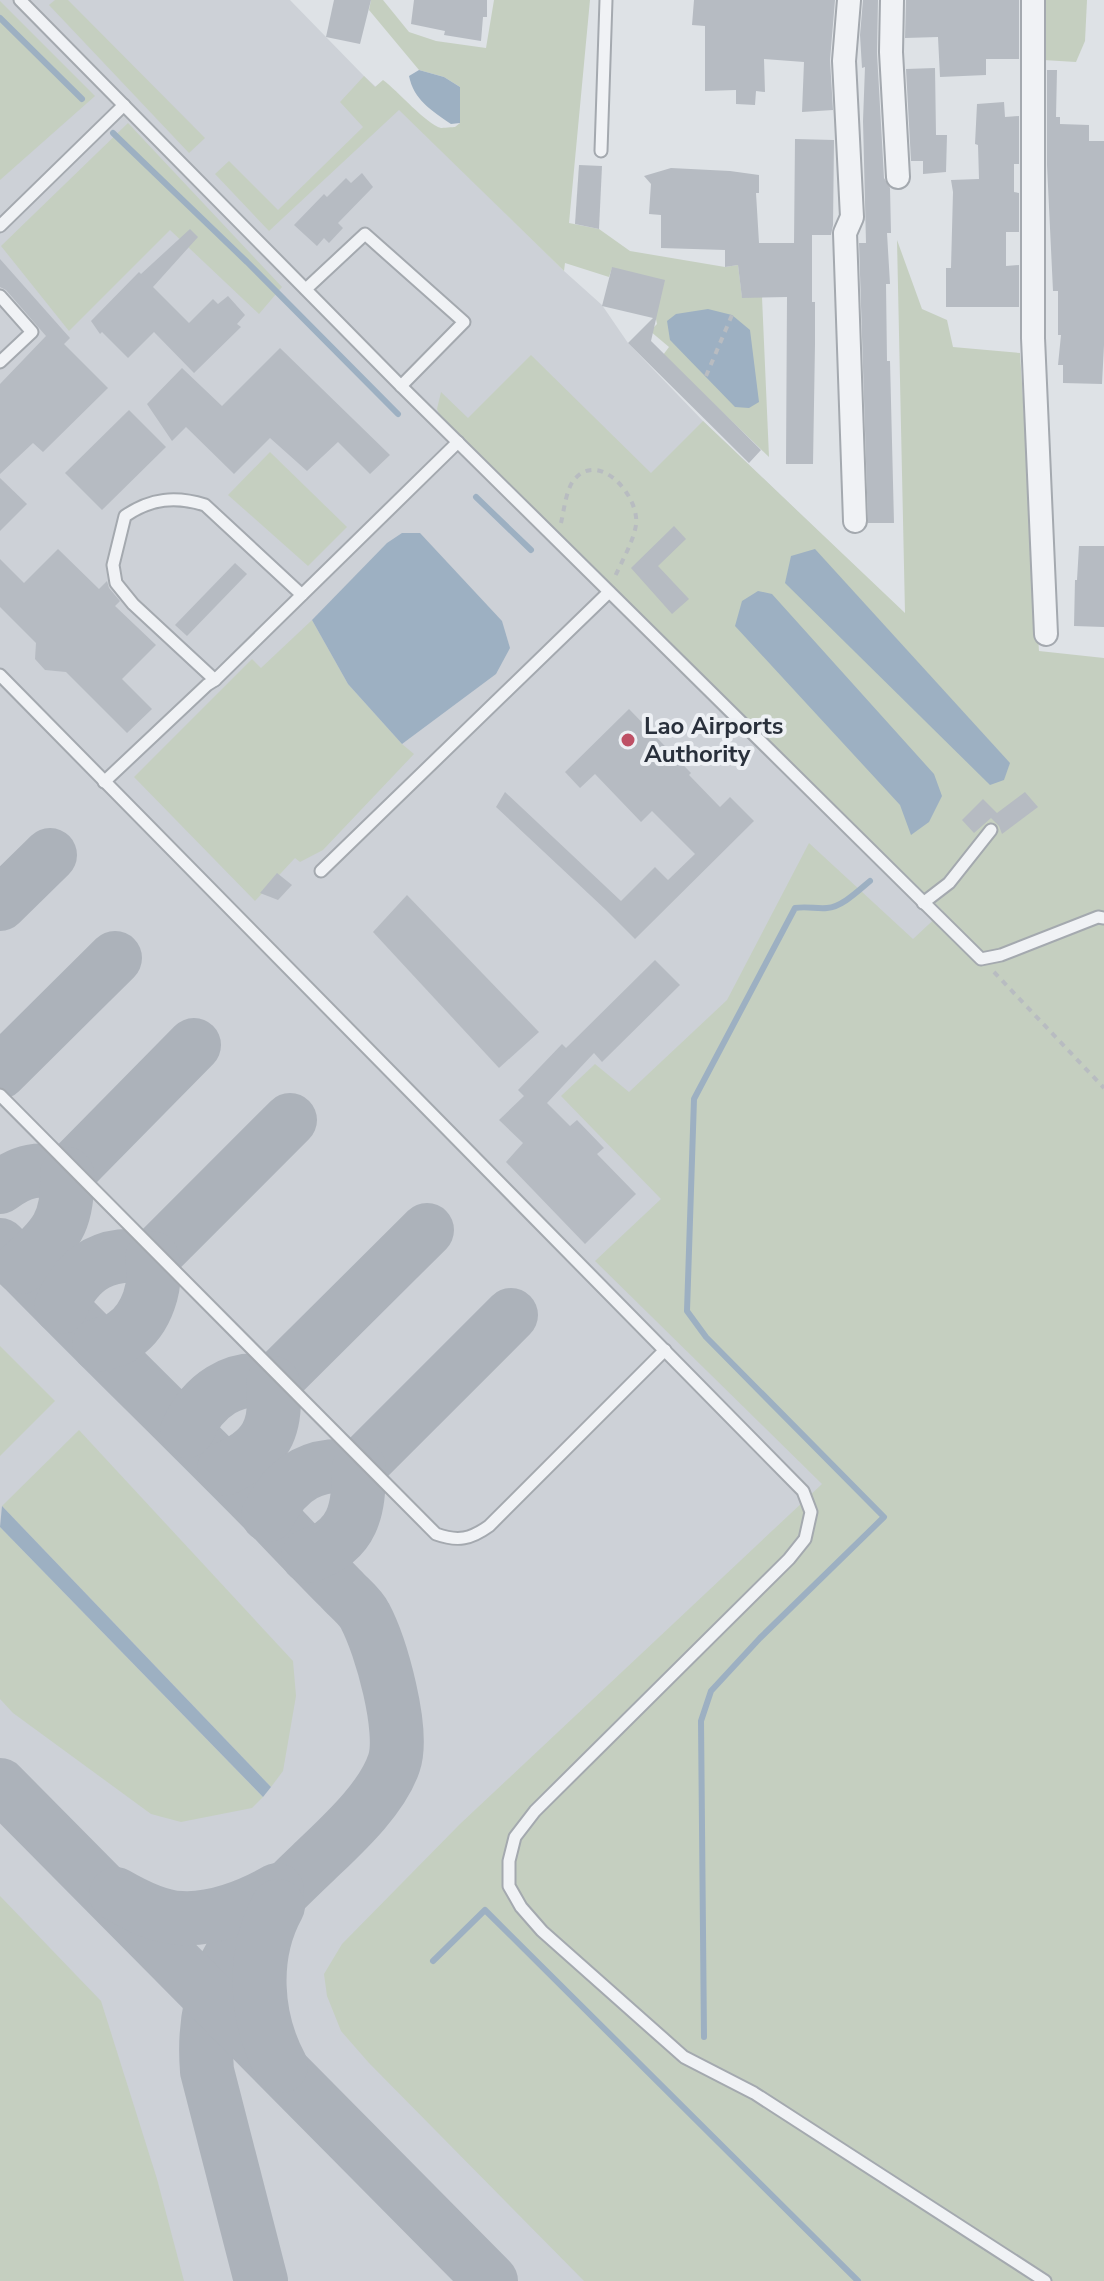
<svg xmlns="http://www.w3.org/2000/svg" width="1104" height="2281" viewBox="0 0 1104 2281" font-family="'Nunito Sans',sans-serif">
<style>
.built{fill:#cdd1d7}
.green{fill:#c5cfc0}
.water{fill:#9db0c2}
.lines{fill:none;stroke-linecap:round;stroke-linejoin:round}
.stream{stroke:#9db0c2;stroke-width:6}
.taxiway{stroke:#acb2ba;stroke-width:54}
.building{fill:#b6bbc2}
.lane-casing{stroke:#a4a9af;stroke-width:15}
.street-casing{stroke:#a4a9af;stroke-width:26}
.path{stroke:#b8bcc1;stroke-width:4;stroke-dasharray:6 6;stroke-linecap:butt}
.lane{stroke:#f0f2f5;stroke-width:11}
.street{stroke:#f0f2f5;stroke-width:22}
.poi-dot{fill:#be5065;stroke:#edf0f4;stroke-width:3}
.labels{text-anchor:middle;stroke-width:8;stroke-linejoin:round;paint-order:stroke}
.poi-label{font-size:24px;font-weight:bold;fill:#29303b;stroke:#edf0f4;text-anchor:start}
</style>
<rect width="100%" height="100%" fill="#dee2e6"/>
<!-- built -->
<path class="built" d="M0 0H290L364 76 400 109 564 271 602 305 628 343 703 421 905 614 1104 815V2281H0Z"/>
<!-- green -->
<g class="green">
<path d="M55 0H68L205 138 189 153 49 5Z"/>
<path d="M371 0H383L409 32 436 41 486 48 494 0H590L569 223 599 229 630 251 725 267 738 265 742 297H762L769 457 663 355 669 347 650 331 657 324 656 319 612 268 609 277 565 263 564 271 399 110 269 231 215 174 229 161 278 210 363 127 340 102 364 76 375 87 383 80C398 91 426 124 441 128 442 128 454 127 455 127L460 123V87L444 77 419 70 369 10Z"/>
<path d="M1041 0H1087L1085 41 1076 62 1043 60Z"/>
<path d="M0 1 95 96 0 180Z"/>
<path d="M128 123 282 287 259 314 170 230 69 331 1 246Z"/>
<path d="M897 240 922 309 947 320 953 347 1020 353 1039 651 1104 658V2281H584L369 2063 341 2031 327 1996 324 1974 342 1944 460 1824 822 1484 595 1261 661 1199 561 1096 595 1064 629 1092 727 1000 809 843 913 939 943 911 442 421 437 409 441 392 468 418 531 355 651 473 703 421 905 613Z"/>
<path d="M270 452 347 527 308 566 228 495Z"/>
<path d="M312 620 348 684 402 744 414 754 323 850 300 862 295 858 255 901 134 777 252 659 261 668Z"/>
<path d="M0 1346 55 1401 0 1456Z"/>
<path d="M79 1430 293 1661 296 1696 283 1771 271 1787 2 1506Z"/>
<path d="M0 1527 263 1797 252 1808 181 1822 151 1814 13 1713 0 1699Z"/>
<path d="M0 1896 101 2001 157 2179 184 2281H0Z"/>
</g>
<!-- water -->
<g class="water">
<path d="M419 70 444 77 460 87V123L451 124C431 110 414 100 409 76Z"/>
<path d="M708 309 732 315 750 330 759 402 749 408 735 407 670 340 667 321 676 314Z"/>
<path d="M402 533H420L502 621 510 648 496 674 402 744 348 684 312 620 387 543Z"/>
<path d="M815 549 1010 763 1004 780 990 785 785 583 791 556Z"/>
<path d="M758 591 772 594 934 774 942 796 929 822 911 835 900 805 735 626 742 601Z"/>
<path d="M2 1506 271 1787 263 1797 0 1527Z"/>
</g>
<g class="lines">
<!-- stream -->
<g class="stream">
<path d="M0 18 82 99"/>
<path d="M113 133 247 262 398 414"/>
<path d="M476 497 531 550"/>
<path d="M433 1961 485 1910 858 2281"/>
<path d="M704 2037 701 1721 711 1691 760 1638 884 1517 706 1337 687 1311 694 1099 795 908C807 906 816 909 827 908 842 907 859 890 870 881"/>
</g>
<!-- taxiway -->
<g class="taxiway">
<path d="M0 904 50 855"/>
<path d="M0 1072 115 958"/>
<path d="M0 1187C22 1170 39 1167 67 1174L194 1045"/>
<path d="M0 1245C91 1339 186 1430 278 1524 299 1546 320 1568 341 1589 349 1598 360 1606 365 1616 381 1646 405 1731 394 1763 382 1799 342 1835 315 1861 247 1926 199 1970 207 2071L261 2281"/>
<path d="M21 1267C55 1237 69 1222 67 1174"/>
<path d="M61 1307C78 1266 108 1249 152 1258L290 1120"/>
<path d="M99 1345C108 1342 117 1341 124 1335 147 1319 158 1285 152 1258"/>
<path d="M187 1431C202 1397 234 1372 273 1383L427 1230"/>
<path d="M224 1469C266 1451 278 1429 273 1383"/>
<path d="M268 1515C288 1476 315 1461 359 1467L511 1315"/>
<path d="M308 1556C354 1541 359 1510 359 1467"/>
<path d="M0 1785 491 2281"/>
<path d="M116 1894C135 1905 158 1917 181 1918 213 1920 249 1906 277 1890"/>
<path d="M278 1906C251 1955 255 2018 281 2066"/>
</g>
</g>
<!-- building -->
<g class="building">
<path d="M334 0H371L360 44 326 37Z"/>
<path d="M414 0H487V17H483L481 41 444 35 445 31 411 24Z"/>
<path d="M694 0H835L830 60 833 110 802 112 804 62 764 59 765 92 756 91 755 105 736 104V90L705 91V26L692 25Z"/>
<path d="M863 0H878L877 53 884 178 890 188 891 233H887L890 284H886L887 361H890L894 523H868L859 243H866L863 121 865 67 862 68 860 35Z"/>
<path d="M906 0H1019V59H986V75L940 77 938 37 905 38Z"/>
<path d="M935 68 936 135H947L946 172 923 174V161H911L906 69Z"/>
<path d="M1047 70H1057L1056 117H1060V124L1089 125V141H1104V345L1102 384 1063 383V365H1058L1061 335H1058V291H1053L1047 165Z"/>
<path d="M1004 102 1005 117 1019 116V164H1014V192L1019 193V232H1006V266L1019 265V307H946V268H951L953 192 951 180 979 179 978 145 975 144 977 104Z"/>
<path d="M795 139 834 140 833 225 831 235H812V302H815V344L813 464H786L787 297 742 298 738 265 725 267V250L661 248V215L649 214 651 184 644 176 671 168 730 171 759 175V193H756L759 243H794Z"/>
<path d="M579 165 602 166 599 229 575 224Z"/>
<path d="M362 173 373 187 338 223 343 228 329 243 324 238 317 246 294 225 324 194 327 197 346 178 351 183Z"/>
<path d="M190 229 198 237 153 287 189 323 213 299 218 304 228 296 245 315 237 324 241 327 194 373 154 332 128 358 102 332 100 334 91 321 139 272 141 274Z"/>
<path d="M0 259 70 338 64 344 108 388 43 452 33 443 0 474V384L46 336 6 290 0 287Z"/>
<path d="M612 267 665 280 651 341 761 450 749 463 628 343 653 318 602 306Z"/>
<path d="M280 348 390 455 370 474 338 442 307 471 270 438 234 474 186 427 172 441 147 404 182 368 222 406Z"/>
<path d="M129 410 166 447 102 510 65 473Z"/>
<path d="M0 478 27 504 0 531Z"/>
<path d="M674 526 686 539 658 566 689 599 672 614 631 568Z"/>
<path d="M1079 546H1104V627L1074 626 1075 580H1077Z"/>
<path d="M58 549 99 589 107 581 109 588 120 601 115 606 156 645 122 679 152 709 127 733 66 672 45 670 35 659 36 643 0 607V559L24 583Z"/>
<path d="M235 563 247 574 187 636 175 625Z"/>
<path d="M629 709 691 773 689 775 720 807 730 797 754 821 635 939 606 910 496 807 505 792 621 901 655 867 668 880 695 854 652 811 641 822 595 774 580 788 565 772Z"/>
<path d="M1025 792 1038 807 1002 834 999 826 991 818 974 833 962 820 983 799 997 813Z"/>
<path d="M277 873 292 885 278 900 260 893Z"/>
<path d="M407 895 539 1032 499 1068 373 932Z"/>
<path d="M655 960 680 985 602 1062 594 1053 547 1103 570 1126 577 1120 604 1148 597 1154 636 1194 585 1244 506 1162 523 1143 499 1120 524 1096 518 1090 562 1044 566 1048Z"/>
</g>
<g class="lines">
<defs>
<g id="lane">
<path d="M20 0 401 386 981 959 1001 955 1098 917 1104 918"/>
<path d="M601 151 606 0"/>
<path d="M0 226 124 105"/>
<path d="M306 289 365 234 464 322 401 386"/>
<path d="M0 296 32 332 0 362"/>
<path d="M302 595 205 505C176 496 151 498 125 516L113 565 116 583 133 604 215 680 458 442"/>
<path d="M0 675 803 1491 811 1512 805 1539 789 1559 535 1811 515 1837 509 1861V1886L521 1907 542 1931 684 2057 754 2093 1045 2281"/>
<path d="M104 782 207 685 215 680"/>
<path d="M321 871 609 592"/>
<path d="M923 903 949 883 991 830"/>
<path d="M0 1095 436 1534C458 1542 471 1539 489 1526L665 1350"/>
</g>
<g id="street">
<path d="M849 0 844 61 852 217 845 233 855 521"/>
<path d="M892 0 891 52 898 177"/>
<path d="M1033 0V338L1046 634"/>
</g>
</defs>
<!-- lane casing -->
<use href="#lane" class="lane-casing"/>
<!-- street casing -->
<use href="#street" class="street-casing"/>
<!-- path -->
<g class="path">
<path d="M706 376 732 315"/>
<path d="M561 523C564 510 566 491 573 481 598 448 640 496 636 525 633 543 621 562 614 579"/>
<path d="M994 972 1104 1088"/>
</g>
<!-- lane -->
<use href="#lane" class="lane"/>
<!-- street -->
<use href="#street" class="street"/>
</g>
<!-- markers -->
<circle class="poi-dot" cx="628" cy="740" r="8"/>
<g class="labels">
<!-- poi labels -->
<g class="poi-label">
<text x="644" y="734">Lao Airports<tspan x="644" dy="28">Authority</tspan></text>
</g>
</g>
</svg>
